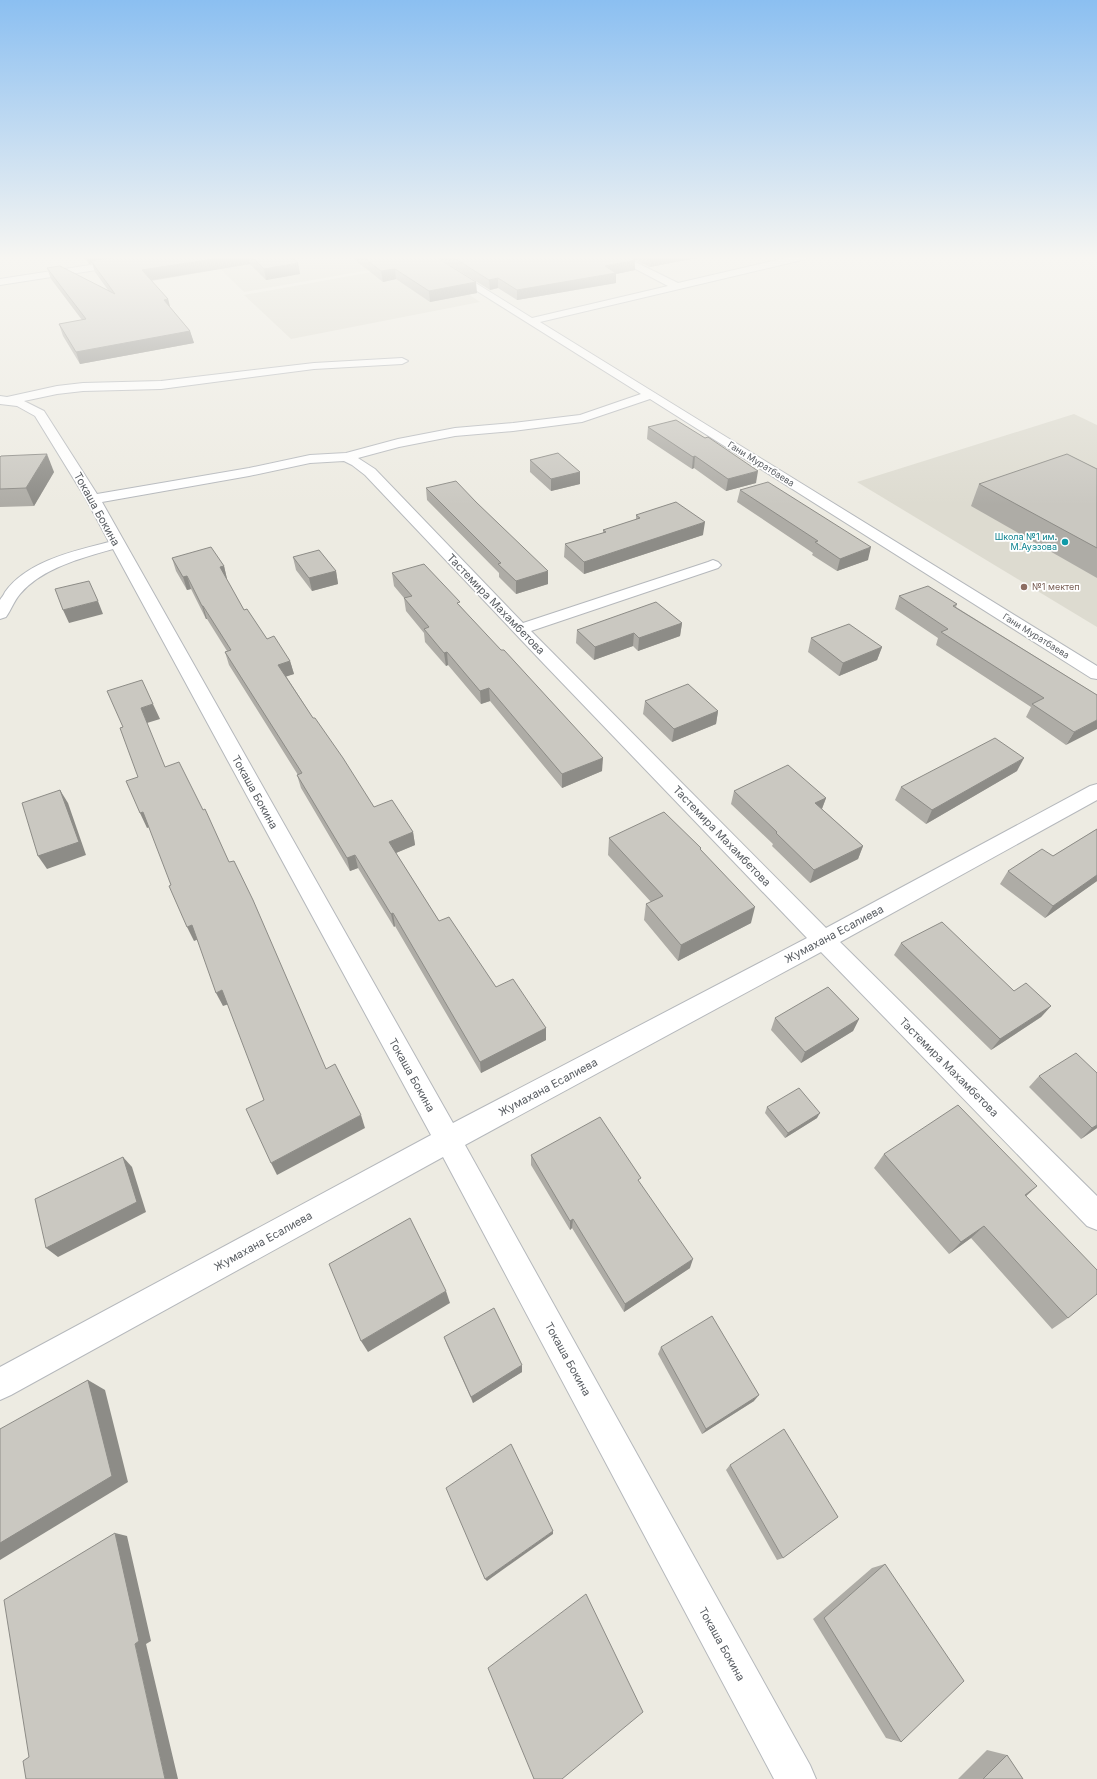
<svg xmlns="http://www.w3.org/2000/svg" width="1097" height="1779" viewBox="0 0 1097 1779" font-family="Inter,sans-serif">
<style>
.education{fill:#dddbd0}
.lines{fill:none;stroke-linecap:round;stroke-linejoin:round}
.minor-casing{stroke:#b5b8bc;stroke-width:2}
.minor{fill:#fff;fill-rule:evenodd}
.wall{fill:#aeaca6}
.shaded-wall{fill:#8d8c87}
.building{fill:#cac8c1;stroke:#8d8c87}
.culture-dot{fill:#0f9aa8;stroke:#fff;stroke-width:1.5}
.education-dot{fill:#8d6e63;stroke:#fff;stroke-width:1.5}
.labels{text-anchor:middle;stroke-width:3.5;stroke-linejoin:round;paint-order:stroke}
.far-street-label{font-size:9px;fill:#5a5e63;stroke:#fff}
.far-culture-label{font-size:9px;fill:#0d838f;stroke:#fff;text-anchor:end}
.far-education-label{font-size:9px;fill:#785e54;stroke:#fff;text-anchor:start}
.street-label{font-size:11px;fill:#5a5e63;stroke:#fff}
</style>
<rect width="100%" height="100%" fill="#edebe2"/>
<!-- education -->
<g class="education">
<path d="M207 256H414L421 261 244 292Z"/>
<path d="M422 263 480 302 291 339 244 295Z"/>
<path d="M1074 414 1097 425V627L857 482Z"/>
</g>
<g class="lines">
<defs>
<g id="minor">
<path d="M148 256H171L167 259 0 285V279Z"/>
<path d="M421 256H432L532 318 668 286 611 256H623L678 283 794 256H810L806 259 540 322 1097 666V679L1091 678 650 399 582 422 513 431 455 436 399 447 358 458 375 469 523 623 708 562 713 560 718 562 721 565 718 568 531 631 826 928 1090 786 1097 784V800L840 942 1097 1196V1230L1087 1226 821 952 465 1145 810 1765 816 1779H774L443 1157 11 1395 0 1400V1367L431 1135 113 549C82 558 42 568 20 594 14 601 11 610 6 617L0 619C0 613 0 606 0 600 1 598 4 595 5 592 27 561 74 551 109 542L86 499 35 416 17 406 0 404V396L7 397 57 386 83 383 161 381 314 363 402 358 408 361 402 364 314 369 161 389 83 391 57 394 24 401 44 411 97 494 249 468 310 455 346 453 398 439 455 428 513 423 580 415 641 394ZM344 461 352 465 365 475 544 664 807 938 453 1123 102 502 249 476 310 463Z"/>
</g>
</defs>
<!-- minor casing -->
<use href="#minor" class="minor-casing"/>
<!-- minor -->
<use href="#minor" class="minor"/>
</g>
<!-- wall -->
<g class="wall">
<path d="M83 256H290L298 263 300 274 266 280 250 264 151 281 168 299 170 307 190 331 194 343 80 364 63 336 59 324 82 320 51 279 47 268 108 290 95 272 92 263 89 264Z"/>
<path d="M350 256H434L477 293 430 302 396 279 383 282Z"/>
<path d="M435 256H707L650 267 635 260V270L616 274V283L517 300 498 288 490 290Z"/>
<path d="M648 427 756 483 726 491 694 468 692 469 647 439Z"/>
<path d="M0 457 54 472 34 506 0 507Z"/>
<path d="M530 460 580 472V484L551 491 530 472Z"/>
<path d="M1097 469V578L971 506 979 484Z"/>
<path d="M426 488 548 584 516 594 499 577V573L427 500Z"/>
<path d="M740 490 868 560 837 571 812 555 813 553 737 502Z"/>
<path d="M636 515 703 535 584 574 564 557 565 544 603 533V530L636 520Z"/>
<path d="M293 557 336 571 338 584 312 591 296 570Z"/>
<path d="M172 558 224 566 227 579H226L244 610 267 639 290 661 294 674 286 676 313 718 374 807 413 832 415 845 396 853 439 921 496 987 546 1028V1040L481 1073 395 926 394 927 358 868 350 871 301 788 297 775H298L229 665 225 652 227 651 207 619H206L191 589 187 590 176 571Z"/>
<path d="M392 573 460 606 602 771 562 788 490 701 481 704 448 665 446 666 425 642 424 633 406 611 404 598 394 586Z"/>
<path d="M899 596 957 604 956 607 1097 695 1066 745 1026 717 1031 707 936 645 938 638 895 609Z"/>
<path d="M682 623 680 636 638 651 633 646 594 660 576 643 577 630Z"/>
<path d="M811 638 882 647 877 660 839 676 808 652Z"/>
<path d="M645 701 718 711 716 724 672 742 643 714Z"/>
<path d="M1017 771 926 824 895 800 901 787Z"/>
<path d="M734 791 826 798 822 809 863 846 858 859 810 883 772 846 773 844 731 804Z"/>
<path d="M1097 829V881L1045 918 1000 884 1008 871 1053 856Z"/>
<path d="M609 838 701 848V850L751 923 678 961 644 920 646 904 651 902 608 855Z"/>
<path d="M901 943 1014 991 1051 1006 1041 1017 991 1050 894 955Z"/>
<path d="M775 1018 859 1019 853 1031 801 1063 771 1030Z"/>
<path d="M1097 1073V1128L1081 1139 1029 1087 1039 1076Z"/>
<path d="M767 1107 817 1118 785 1138 765 1113Z"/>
<path d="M884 1154 1026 1197 1068 1318 1052 1329 971 1238 949 1254 874 1168Z"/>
<path d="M531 1155 640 1183 690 1268 624 1312 572 1228 570 1230 531 1165Z"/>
<path d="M444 1337 522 1372 473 1403 447 1345Z"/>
<path d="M661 1347 754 1401 702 1434 658 1354Z"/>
<path d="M730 1465 783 1558 777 1560 726 1470Z"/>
<path d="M885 1564 901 1742 886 1738 813 1619 872 1568Z"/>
<path d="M987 1750 1007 1755 1023 1779H958Z"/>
</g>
<!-- shaded-wall -->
<g class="shaded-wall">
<path d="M86 256H137L91 261 92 263 89 264Z"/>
<path d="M232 256H248L250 264 146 281 142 270Z"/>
<path d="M656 256H707L650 267V257Z"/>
<path d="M635 260V270L616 274V283L517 300V290L605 266Z"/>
<path d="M298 263 300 274 266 280 264 269Z"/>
<path d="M395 269 396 279 383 282 381 271Z"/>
<path d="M498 278V288L490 290 489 280Z"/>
<path d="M476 282 477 293 430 302 429 291Z"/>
<path d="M168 299 171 311 164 300Z"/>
<path d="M190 331 194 343 80 364 76 352Z"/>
<path d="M47 454 54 472 34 506 26 488Z"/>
<path d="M695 456 694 468 692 469 693 457Z"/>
<path d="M758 471 756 483 726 491 728 479Z"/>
<path d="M580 472V484L551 491V479Z"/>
<path d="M705 522 703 535 584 574V562Z"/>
<path d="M871 547 868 560 837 571 840 559Z"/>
<path d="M224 566 227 579 223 580 220 567Z"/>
<path d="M336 571 338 584 312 591 309 578Z"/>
<path d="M548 571V584L516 594V581Z"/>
<path d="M187 576 191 589 187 590 183 577Z"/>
<path d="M98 601 103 614 69 623 63 610Z"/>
<path d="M202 606H203L207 619H206Z"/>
<path d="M682 623 680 636 638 651 639 638Z"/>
<path d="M634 633 633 646 594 660 595 647Z"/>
<path d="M882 647 877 660 839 676 843 663Z"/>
<path d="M447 652 448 665 446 666 444 653Z"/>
<path d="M290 661 294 674 282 678 278 665Z"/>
<path d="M489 688 490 701 481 704 480 691Z"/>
<path d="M153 704 160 719 147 723 141 708Z"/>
<path d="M718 711 716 724 672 742 674 729Z"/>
<path d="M1097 720V729L1066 745 1074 732Z"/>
<path d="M603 758 602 771 562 788V774Z"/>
<path d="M1024 758 1017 771 926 824 932 810Z"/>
<path d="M60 790 68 803 86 855 47 869 38 856Z"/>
<path d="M826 798 821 811 815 803Z"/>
<path d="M143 812 150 827 147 828 140 813Z"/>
<path d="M413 832 415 845 391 855 389 842Z"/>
<path d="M863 846 858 859 810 883 814 870Z"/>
<path d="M355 855 358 868 350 871 347 858Z"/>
<path d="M1097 875V881L1045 918 1053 906Z"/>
<path d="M755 907 751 923 678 961 681 945Z"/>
<path d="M393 913 395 926 394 927 391 914Z"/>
<path d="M192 925 199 939 194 941 187 927Z"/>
<path d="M222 990 229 1004 223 1006 216 993Z"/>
<path d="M1051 1006 1041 1017 991 1050 1000 1039Z"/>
<path d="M859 1019 853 1031 801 1063 805 1052Z"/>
<path d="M546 1028V1040L481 1073 480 1062Z"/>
<path d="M820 1113 817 1118 785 1138 788 1133Z"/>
<path d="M361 1115 365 1128 277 1175 271 1163Z"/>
<path d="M1097 1125V1128L1081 1139 1092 1128Z"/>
<path d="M123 1157 132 1167 146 1212 58 1257 46 1248Z"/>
<path d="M1037 1186 1023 1199 1025 1195Z"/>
<path d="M573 1219 572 1228 570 1230V1221Z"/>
<path d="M984 1226 971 1238 949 1254 961 1242Z"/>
<path d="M693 1259 690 1268 624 1312 625 1304Z"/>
<path d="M446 1291 450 1303 368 1352 361 1341Z"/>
<path d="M522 1365V1372L473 1403 471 1397Z"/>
<path d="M88 1380 105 1390 128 1482 0 1560V1543Z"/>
<path d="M759 1395 754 1401 702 1434 706 1429Z"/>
<path d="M553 1531V1534L487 1581 485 1579Z"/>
<path d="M115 1533 127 1536 151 1641 146 1644 178 1779H165L135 1644Z"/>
</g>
<!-- building -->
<g class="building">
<path d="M122 256H232L142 270 168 299 164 300 190 331 76 352 59 324 86 319 47 268 60 266 115 294 91 261Z"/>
<path d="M251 256H290L298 263 264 269Z"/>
<path d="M361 256H434L476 282 429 291 395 269 381 271Z"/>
<path d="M451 256H628L635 260 605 266 616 273 517 290 498 278 489 280Z"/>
<path d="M648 256H656L650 257Z"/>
<path d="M676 420 705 438 708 437 758 471 728 479 695 456 693 457 648 427Z"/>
<path d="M558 453 580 472 551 479 530 460Z"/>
<path d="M47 454 26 488 0 489V457L1 456Z"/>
<path d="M1067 454 1097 469V548L979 484Z"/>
<path d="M456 481 476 502 548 571 516 581 498 564 501 563 426 488Z"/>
<path d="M768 482 871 547 840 559 815 542 818 541 740 490Z"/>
<path d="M676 502 705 522 584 562 565 544 606 532 603 530 640 518 636 515Z"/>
<path d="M211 547 224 566 220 567 244 610 247 609 267 639 274 636 290 661 278 665 313 718H315L343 758 374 807 392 800 413 832 389 842 439 921 449 917 496 987 513 979 546 1028 480 1062 393 913 391 914 355 855 347 858 297 775 302 773 225 652 231 650 203 606H202L187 576 183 577 172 558Z"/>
<path d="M319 550 336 571 309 578 293 557Z"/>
<path d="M424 564 460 602 457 603 501 650H504L603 758 562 774 489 688 480 691 447 652 444 653 424 629 429 627 404 598 412 596 392 573Z"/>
<path d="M89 581 98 601 63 610 55 589Z"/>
<path d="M928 586 957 604 953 606 1097 695V720L1074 732 1032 704 1044 698 941 632 948 629 899 596Z"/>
<path d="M656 602 682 623 639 638 634 633 595 647 577 630Z"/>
<path d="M849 624 882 647 843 663 811 638Z"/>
<path d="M142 680 153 704 141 708 165 767 179 762 203 810 205 809 229 862 234 861 253 900 326 1069 335 1064 361 1115 271 1163 246 1109 264 1100 222 990 216 993 192 925 187 927 169 886 171 885 143 812 140 813 126 781 138 777 120 728 123 727 107 691Z"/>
<path d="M688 684 718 711 674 729 645 701Z"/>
<path d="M995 738 1024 758 932 810 901 787Z"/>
<path d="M788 765 826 798 815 803 863 846 814 870 776 833 777 832 734 791Z"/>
<path d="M60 790 79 842 38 856 22 803Z"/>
<path d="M664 812 701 848 700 849 755 907 681 945 646 904 663 896 609 838Z"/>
<path d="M1097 829V875L1053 906 1008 871 1042 849 1053 856Z"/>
<path d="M942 922 1014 991 1026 983 1051 1006 1000 1039 901 943Z"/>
<path d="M828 987 859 1019 805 1052 775 1018Z"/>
<path d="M1076 1053 1097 1073V1125L1092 1128 1039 1076Z"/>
<path d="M799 1088 820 1113 788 1133 767 1107Z"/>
<path d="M958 1105 1037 1186 1025 1195 1097 1270V1294L1068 1318 984 1226 961 1242 884 1154Z"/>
<path d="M600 1117 641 1178 638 1180 693 1259 625 1304 573 1219 570 1221 531 1155Z"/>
<path d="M123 1157 137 1202 46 1248 35 1199Z"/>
<path d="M410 1218 446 1291 361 1341 329 1264Z"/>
<path d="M494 1308 522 1365 471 1397 444 1337Z"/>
<path d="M712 1316 759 1395 706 1429 661 1347Z"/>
<path d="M88 1380 112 1476 0 1543V1429Z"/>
<path d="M784 1429 838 1517 783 1558 730 1465Z"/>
<path d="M511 1444 553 1531 485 1579 446 1488Z"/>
<path d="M115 1533 139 1641 135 1644 165 1779H26L23 1761 29 1757 4 1600Z"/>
<path d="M885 1564 964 1681 901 1742 824 1618Z"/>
<path d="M586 1594 643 1712 562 1779H534L488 1668Z"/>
<path d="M1007 1755 1023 1779H983Z"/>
</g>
<!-- sky -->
<linearGradient id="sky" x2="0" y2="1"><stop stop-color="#8bbff1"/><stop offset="0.51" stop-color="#f7f6f2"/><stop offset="1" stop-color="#f7f6f2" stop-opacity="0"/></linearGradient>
<rect width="1097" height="505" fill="url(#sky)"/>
<!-- markers -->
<circle class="culture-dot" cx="1065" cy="542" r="4"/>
<circle class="education-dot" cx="1024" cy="587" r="4"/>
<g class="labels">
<!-- far-street labels -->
<g class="far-street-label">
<text transform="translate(761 464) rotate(32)" y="3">Гани Муратбаева</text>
<text transform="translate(1036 636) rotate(32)" y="3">Гани Муратбаева</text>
</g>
<!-- far-culture labels -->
<g class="far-culture-label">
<text x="1057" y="540">Школа №1 им.<tspan x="1057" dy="10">М.Ауэзова</tspan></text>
</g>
<!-- far-education labels -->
<g class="far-education-label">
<text x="1032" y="590">№1 мектеп</text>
</g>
<!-- street labels -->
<g class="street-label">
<text transform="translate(97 509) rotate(61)" y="4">Токаша Бокина</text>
<text transform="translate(496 604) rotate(46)" y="4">Тастемира Махамбетова</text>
<text transform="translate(255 792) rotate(61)" y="4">Токаша Бокина</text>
<text transform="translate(722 836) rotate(46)" y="4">Тастемира Махамбетова</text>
<text transform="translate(834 934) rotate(-28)" y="4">Жумахана Есалиева</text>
<text transform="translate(949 1067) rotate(45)" y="4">Тастемира Махамбетова</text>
<text transform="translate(412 1075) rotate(61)" y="4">Токаша Бокина</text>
<text transform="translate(548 1087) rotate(-28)" y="4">Жумахана Есалиева</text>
<text transform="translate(263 1241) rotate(-29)" y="4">Жумахана Есалиева</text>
<text transform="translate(568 1359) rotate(61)" y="4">Токаша Бокина</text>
<text transform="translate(722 1644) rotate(61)" y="4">Токаша Бокина</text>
</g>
</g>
</svg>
